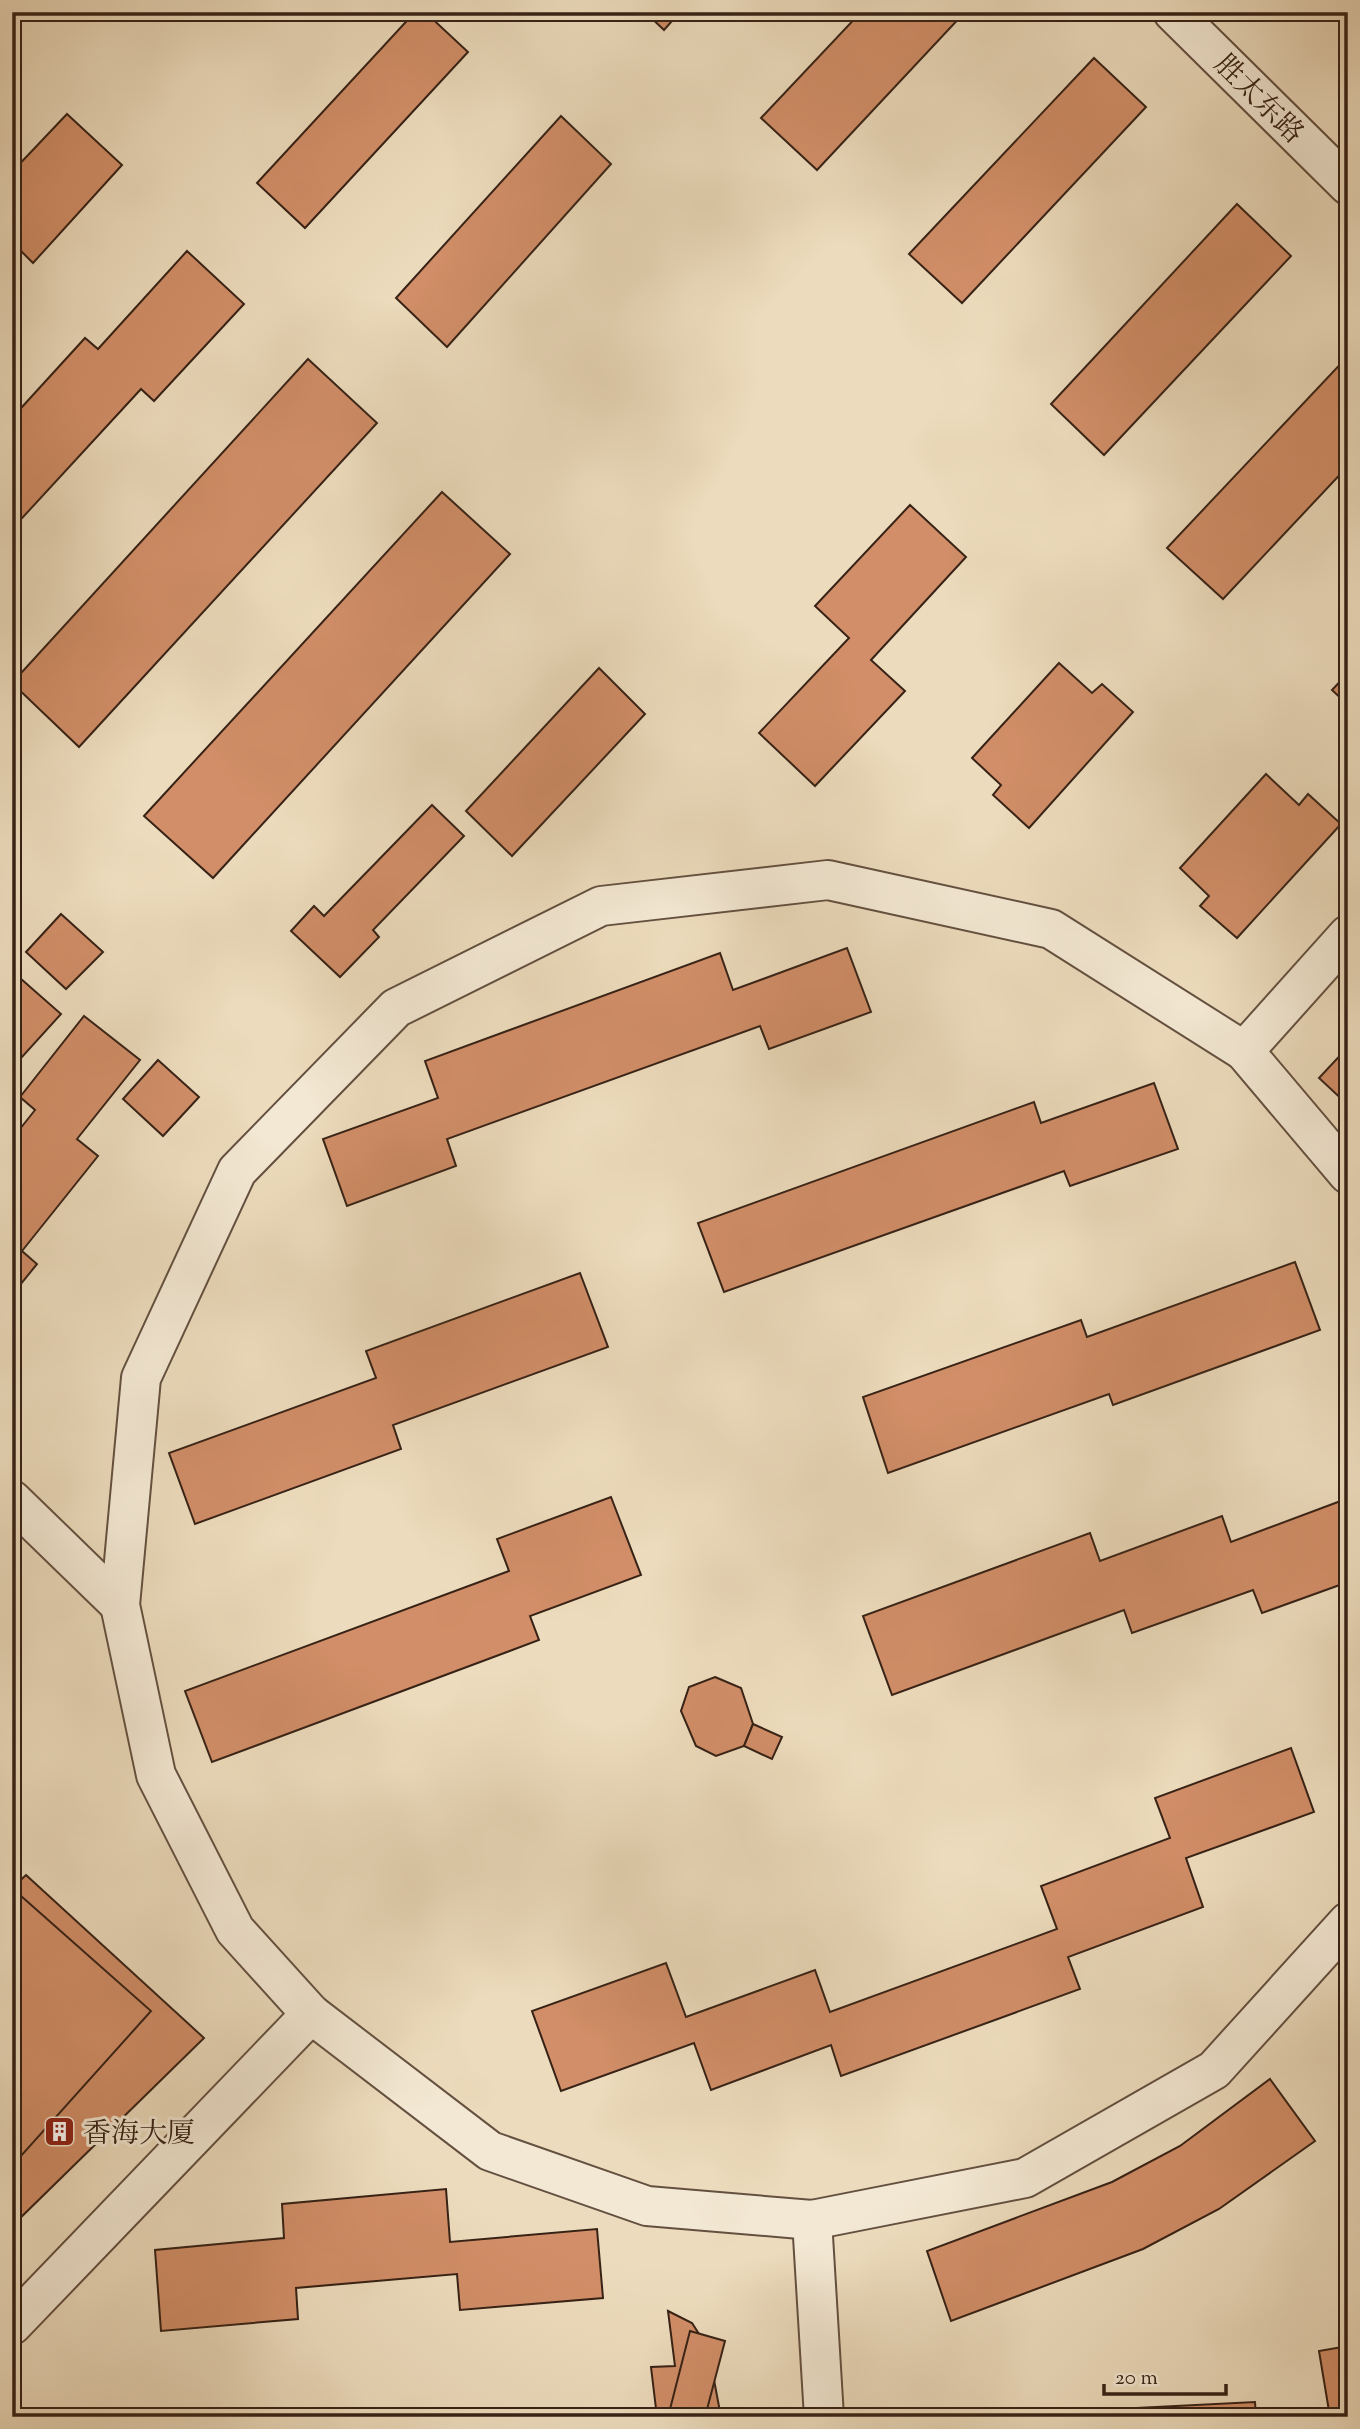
<svg xmlns="http://www.w3.org/2000/svg" width="1360" height="2429" viewBox="0 0 1360 2429" font-family="'Sorts Mill Goudy','Noto Serif SC',serif">
<style>
.building{fill:#d18e68;stroke:#372216;stroke-width:2}
.lines{fill:none;stroke-linecap:round;stroke-linejoin:round}
.minor-casing{stroke:#645040;stroke-width:42}
.tertiary-casing{stroke:#645040;stroke-width:42}
.minor{stroke:#f3e8d3;stroke-width:38}
.tertiary{stroke:#f3e8d3;stroke-width:38}
.labels{text-anchor:middle;stroke-width:6;stroke-linejoin:round;paint-order:stroke}
.street-label{font-size:28px;fill:#372216;stroke:#f3e8d3}
.poi-label{font-size:28px;fill:#372216;stroke:#f3e8d3;text-anchor:start}
</style>
<rect width="100%" height="100%" fill="#ecdbbc"/>
<filter id="stains"><feTurbulence type="fractalNoise" baseFrequency=".00286" numOctaves="4"/><feColorMatrix values="0 0 0 0 .2 0 0 0 0 .09 0 0 0 0 .02 0 0 0 .5 -.17"/></filter>
<radialGradient id="worn" r=".72"><stop offset=".6" stop-color="#630" stop-opacity="0"/><stop offset="1" stop-color="#630" stop-opacity=".3"/></radialGradient>
<!-- building -->
<g class="building">
<path d="M415 12H425L468 52 305 228 257 183Z"/>
<path d="M645 12H680L664 30Z"/>
<path d="M861 12H965L817 170 761 118Z"/>
<path d="M1094 58 1146 107 962 303 909 254Z"/>
<path d="M67 114 122 165 33 263 21 251 12 261V172Z"/>
<path d="M561 116 611 164 447 347 396 298Z"/>
<path d="M1237 204 1291 256 1104 455 1051 404Z"/>
<path d="M187 251 244 304 154 401 141 389 12 529V418L85 338 98 349Z"/>
<path d="M1348 356V466L1223 599 1167 548Z"/>
<path d="M308 359 377 423 79 747 12 683Z"/>
<path d="M442 492 510 554 213 878 144 816Z"/>
<path d="M910 505 966 557 871 660 905 691 815 786 759 733 849 638 815 606Z"/>
<path d="M1059 663 1092 693 1102 684 1133 712 1029 828 993 795 1001 785 972 758Z"/>
<path d="M599 668 645 714 512 856 466 811Z"/>
<path d="M1348 673V705L1332 690Z"/>
<path d="M1266 774 1299 805 1308 794 1341 824 1237 938 1200 906 1209 896 1180 868Z"/>
<path d="M432 805 464 836 373 930 379 937 340 977 291 931 314 906 324 916Z"/>
<path d="M61 914 103 952 66 989 26 952Z"/>
<path d="M847 948 871 1012 769 1049 760 1026 447 1139 456 1166 347 1206 323 1139 438 1098 425 1061 720 953 733 990Z"/>
<path d="M12 971 61 1014 12 1068Z"/>
<path d="M84 1016 140 1060 77 1139 98 1156 22 1251 37 1264 12 1295V1139L35 1110 20 1097Z"/>
<path d="M1348 1047V1105L1319 1078Z"/>
<path d="M158 1060 199 1097 163 1136 123 1099Z"/>
<path d="M1154 1083 1178 1149 1070 1186 1064 1171 724 1292 698 1223 1034 1102 1041 1123Z"/>
<path d="M1295 1262 1320 1330 1113 1405 1109 1394 888 1473 863 1397 1081 1320 1087 1337Z"/>
<path d="M580 1273 608 1347 393 1425 401 1449 195 1524 169 1453 376 1378 366 1351Z"/>
<path d="M611 1497 641 1575 530 1616 539 1640 212 1762 185 1691 509 1571 497 1539Z"/>
<path d="M1346 1499 1348 1582 1262 1613 1253 1590 1132 1633 1124 1610 892 1695 863 1616 1090 1533 1100 1561 1222 1516 1231 1542Z"/>
<path d="M715 1677 741 1688 753 1724 744 1746 716 1756 696 1746 681 1711 689 1687Z"/>
<path d="M753 1724 782 1737 772 1759 744 1746Z"/>
<path d="M1291 1748 1314 1812 1186 1858 1203 1907 1068 1957 1080 1989 841 2076 831 2045 711 2090 694 2043 561 2091 532 2011 666 1963 686 2017 815 1970 830 2012 1057 1929 1041 1886 1170 1838 1155 1798Z"/>
<path d="M26 1875 204 2038 12 2226V1888Z"/>
<path d="M12 1888 151 2011 12 2166Z"/>
<path d="M1270 2079 1315 2141 1219 2209 1143 2249 951 2321 927 2251 1112 2182 1180 2146Z"/>
<path d="M446 2189 450 2242 597 2229 603 2298 460 2310 457 2274 296 2288 298 2319 161 2331 155 2250 284 2238 282 2204Z"/>
<path d="M668 2311 692 2323 708 2348 721 2417H657L651 2367 675 2366Z"/>
<path d="M690 2331 725 2341 705 2417H668Z"/>
<path d="M1348 2346V2417H1330L1319 2351Z"/>
<path d="M1255 2402 1256 2417H958Z"/>
<path d="M584 2413 585 2417H464Z"/>
</g>
<g class="lines">
<defs>
<g id="minor">
<path d="M1244 1051 1348 935"/>
<path d="M1348 1174 1244 1051 1051 929 828 880 601 906 396 1008 237 1171 141 1378 120 1605 156 1775 235 1930 311 2014 490 2151 647 2206 812 2220 1025 2178 1214 2070 1348 1922"/>
<path d="M12 1500 120 1605"/>
<path d="M812 2220 824 2417"/>
<path d="M12 2325 311 2014"/>
</g>
<path id="tertiary" d="M1173 12 1348 185"/>
</defs>
<!-- minor casing -->
<use href="#minor" class="minor-casing"/>
<!-- tertiary casing -->
<use href="#tertiary" class="tertiary-casing"/>
<!-- minor -->
<use href="#minor" class="minor"/>
<!-- tertiary -->
<use href="#tertiary" class="tertiary"/>
</g>
<!-- icons -->
<defs>
<symbol id="building-square" viewBox="-11 -11 22 22"><rect x="-9" y="-9" width="18" height="18" rx="4" fill="#8f2418" stroke="#f3e8d3"/><path d="M-4-6H4V6H1V3H-1V6H-4ZM-2.5-4.3h1.7v1.8h-1.7ZM.8-4.3h1.7v1.8H.8ZM-2.5-1h1.7V.8h-1.7ZM.8-1h1.7V.8H.8Z" fill="#fff"/></symbol>
</defs>
<g fill-rule="evenodd">
<use href="#building-square" x="42" y="2114" width="35" height="35"/>
</g>
<g class="labels">
<!-- street labels -->
<g class="street-label">
<text transform="translate(1260 98) rotate(45)" y="10">胜太东路</text>
</g>
<!-- poi labels -->
<g class="poi-label">
<text x="83" y="2142">香海大厦</text>
</g>
</g>
<!-- margin -->
<rect width="1360" height="2429" fill="none" stroke="#ecdbbc" stroke-width="42"/>
<rect x="14" y="14" width="1332" height="2401" fill="none" stroke="#372216" stroke-width="3.5"/>
<rect x="21" y="21" width="1318" height="2387" fill="none" stroke="#372216" stroke-width="2"/>
<!-- scale -->
<path d="M1104 2384v10h122v-10" fill="none" stroke="#372216" stroke-width="3.5"/>
<text x="1115" y="2384" font-size="21" fill="#372216" stroke="#f3e8d3" stroke-width="5" paint-order="stroke">20 m</text>
<rect width="100%" height="100%" filter="url(#stains)"/>
<rect width="100%" height="100%" fill="url(#worn)"/>
</svg>
